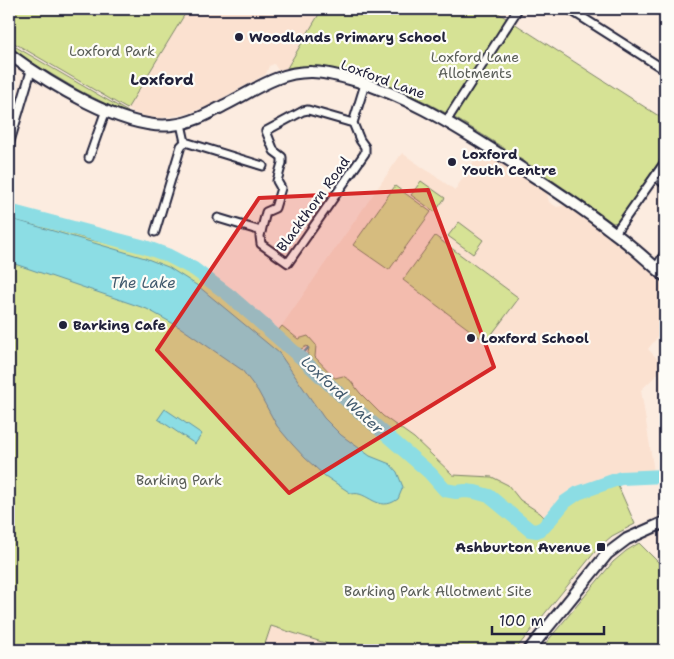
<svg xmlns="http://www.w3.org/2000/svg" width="674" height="659" viewBox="0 0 674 659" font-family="'Shantell Sans',sans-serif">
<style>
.built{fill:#fbe1d0}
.green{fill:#d6e295;stroke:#7c8268}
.water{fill:#8cdde4;stroke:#6292a0}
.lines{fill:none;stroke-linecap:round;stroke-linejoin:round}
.stream{stroke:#6292a0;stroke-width:2.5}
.river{stroke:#8cdde4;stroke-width:14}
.street-casing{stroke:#22223b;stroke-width:11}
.secondary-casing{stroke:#22223b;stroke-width:14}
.street{stroke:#fdfcf7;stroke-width:7}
.secondary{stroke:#fdfcf7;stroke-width:10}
.marked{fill:#d62828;fill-opacity:0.2;stroke:#d62828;stroke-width:4;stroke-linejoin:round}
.poi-dot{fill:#22223b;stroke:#fdfcf7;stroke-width:2}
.labels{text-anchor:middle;stroke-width:4.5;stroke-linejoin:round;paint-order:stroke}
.poi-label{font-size:14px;font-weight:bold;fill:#22223b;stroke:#fdfcf7;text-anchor:start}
.park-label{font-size:14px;fill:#585c56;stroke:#fdfcf7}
.street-label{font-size:14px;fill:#22223b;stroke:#fdfcf7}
.water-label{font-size:15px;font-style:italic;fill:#425a6e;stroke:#fdfcf7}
.quarter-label{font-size:16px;font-weight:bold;fill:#22223b;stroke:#fdfcf7}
</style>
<rect width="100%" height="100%" fill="#fcece0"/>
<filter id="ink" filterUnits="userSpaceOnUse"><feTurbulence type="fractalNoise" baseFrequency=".02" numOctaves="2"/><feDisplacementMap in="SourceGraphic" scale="10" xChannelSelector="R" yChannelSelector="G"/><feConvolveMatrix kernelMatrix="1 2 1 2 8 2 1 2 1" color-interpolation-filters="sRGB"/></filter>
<g filter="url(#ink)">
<!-- built -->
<g class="built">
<path d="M188 9H322L287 68 278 70 274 64 269 66 266 74 208 106 186 114 160 118 147 117 135 113 127 109Z"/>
<path d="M481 150 547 193 549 202 557 207 566 205 606 233 665 284V328L648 349 665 367 641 390 654 472 618 474 576 489 564 497 542 524 535 527 528 524 487 491 473 488H454L445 485 433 472 391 435V432L278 331 402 153 455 190Z"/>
<path d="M271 626 347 650H263Z"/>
</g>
<!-- green -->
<g class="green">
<path d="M9 9H188L127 109 9 40Z"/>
<path d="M322 9H492L665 120V152L619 222 613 223C580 199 547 176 513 154 452 115 362 57 287 68Z"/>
<path d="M9 43 128 112 127 114 80 91 17 54 9 48Z"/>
<path d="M421 181 445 198 435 212 411 195Z"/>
<path d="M395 186 431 212 389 270 353 245Z"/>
<path d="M9 216 91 240 149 251 162 255 191 269 312 369 399 451 427 474 442 490 455 495 467 493 487 497 524 529 538 532 547 527 573 498 616 481 635 524 612 536 599 547 515 650H347L271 626 263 650H9Z"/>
<path d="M459 222 483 240 473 254 448 236Z"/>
<path d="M435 236 519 298 486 342 403 280Z"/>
<path d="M282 326 298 339 308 336 316 345 315 357 335 378 343 376 350 380 360 393 383 416 414 438 453 475 492 477 508 485 520 500 540 513 546 519 539 526H532L487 491 473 488H449L433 472 343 392 307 357 309 348 307 346 299 350 278 331Z"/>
<path d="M639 543 665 569V650H540L613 562 626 551Z"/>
</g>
<!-- water -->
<g class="water">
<path d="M9 218 145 258 168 267 198 286 279 353 324 418 341 435 370 456 390 464 397 472 403 487 398 499C378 514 367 490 352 494L325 476 305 458 292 444 277 426 258 391 242 370 181 328 147 309 9 262Z"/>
<path d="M165 409 202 434 195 444 158 419Z"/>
</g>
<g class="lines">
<!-- stream -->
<path class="stream" d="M300 357 308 348"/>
<!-- river -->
<path class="river" d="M9 211 145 247 167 255 194 269 229 295 300 357 346 400 430 473 445 490 456 492 465 491 475 492 489 496 530 530 537 531 544 527 565 502 578 493 621 478 665 476"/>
<defs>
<g id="street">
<path d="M569 9 665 70"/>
<path d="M447 120 518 9"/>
<path d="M353 123 308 110 303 111 266 131 274 151 282 157V163L277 181 281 188 275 208 266 212 260 236 261 244 288 263 365 153V147L360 140 353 123 365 84"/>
<path d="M185 142 263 166"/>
<path d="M9 145 31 71"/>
<path d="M89 158 106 110"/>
<path d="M661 181 665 184"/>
<path d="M218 218 261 231"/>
<path d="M155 232 181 146 185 142 181 124"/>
<path d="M615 233 665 162"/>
<path d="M656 268 665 253"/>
</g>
<g id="secondary">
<path d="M9 54C47 82 124 131 172 125 192 123 208 114 225 105 253 91 279 71 312 72 327 72 342 77 357 81 405 96 445 120 488 147 531 174 573 201 613 232 631 245 648 261 665 276"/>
<path d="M529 650 607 554 627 539 665 522"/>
</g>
</defs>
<!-- street casing -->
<use href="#street" class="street-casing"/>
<!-- secondary casing -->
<use href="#secondary" class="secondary-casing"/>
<!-- street -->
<use href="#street" class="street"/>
<!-- secondary -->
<use href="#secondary" class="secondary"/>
</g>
</g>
<!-- marked area -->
<path class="marked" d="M428 190 494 367 289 493 157 350 259 198Z"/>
<!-- markers -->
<g class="poi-dot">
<circle cx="239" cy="37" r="5"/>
<circle cx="452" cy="162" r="5"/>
<circle cx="63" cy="325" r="5"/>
<circle cx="471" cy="338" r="5"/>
<rect x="596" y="542" width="10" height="10" rx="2.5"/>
</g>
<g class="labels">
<!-- poi labels -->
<g class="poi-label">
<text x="249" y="42">Woodlands Primary School</text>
<text x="462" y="159">Loxford<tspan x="462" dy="16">Youth Centre</tspan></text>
<text x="73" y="330">Barking Cafe</text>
<text x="481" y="343">Loxford School</text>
<text x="591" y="552" text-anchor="end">Ashburton Avenue</text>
</g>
<!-- park labels -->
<g class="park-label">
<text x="112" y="56">Loxford Park</text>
<text x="475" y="62">Loxford Lane<tspan x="475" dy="16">Allotments</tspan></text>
<text x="179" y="485">Barking Park</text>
<text x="438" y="596">Barking Park Allotment Site</text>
</g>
<!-- street labels -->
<g class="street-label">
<text transform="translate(383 79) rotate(20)" y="5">Loxford Lane</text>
<text transform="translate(313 204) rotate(-54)" y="5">Blackthorn Road</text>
</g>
<!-- water labels -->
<g class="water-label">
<text x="143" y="288">The Lake</text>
<text transform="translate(342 395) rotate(43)" y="5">Loxford Water</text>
</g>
<!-- quarter labels -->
<g class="quarter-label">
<text x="162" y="85">Loxford</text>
</g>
</g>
<!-- margin -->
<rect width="674" height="659" fill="none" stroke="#fdfcf7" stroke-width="30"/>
<rect x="15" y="15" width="644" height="629" fill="none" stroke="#22223b" stroke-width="2" filter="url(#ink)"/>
<!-- scale -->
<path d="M492 626v8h112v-8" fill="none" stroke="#22223b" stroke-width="2.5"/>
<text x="499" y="626" font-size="15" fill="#22223b" stroke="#fdfcf7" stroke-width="4" paint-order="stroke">100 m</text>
</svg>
